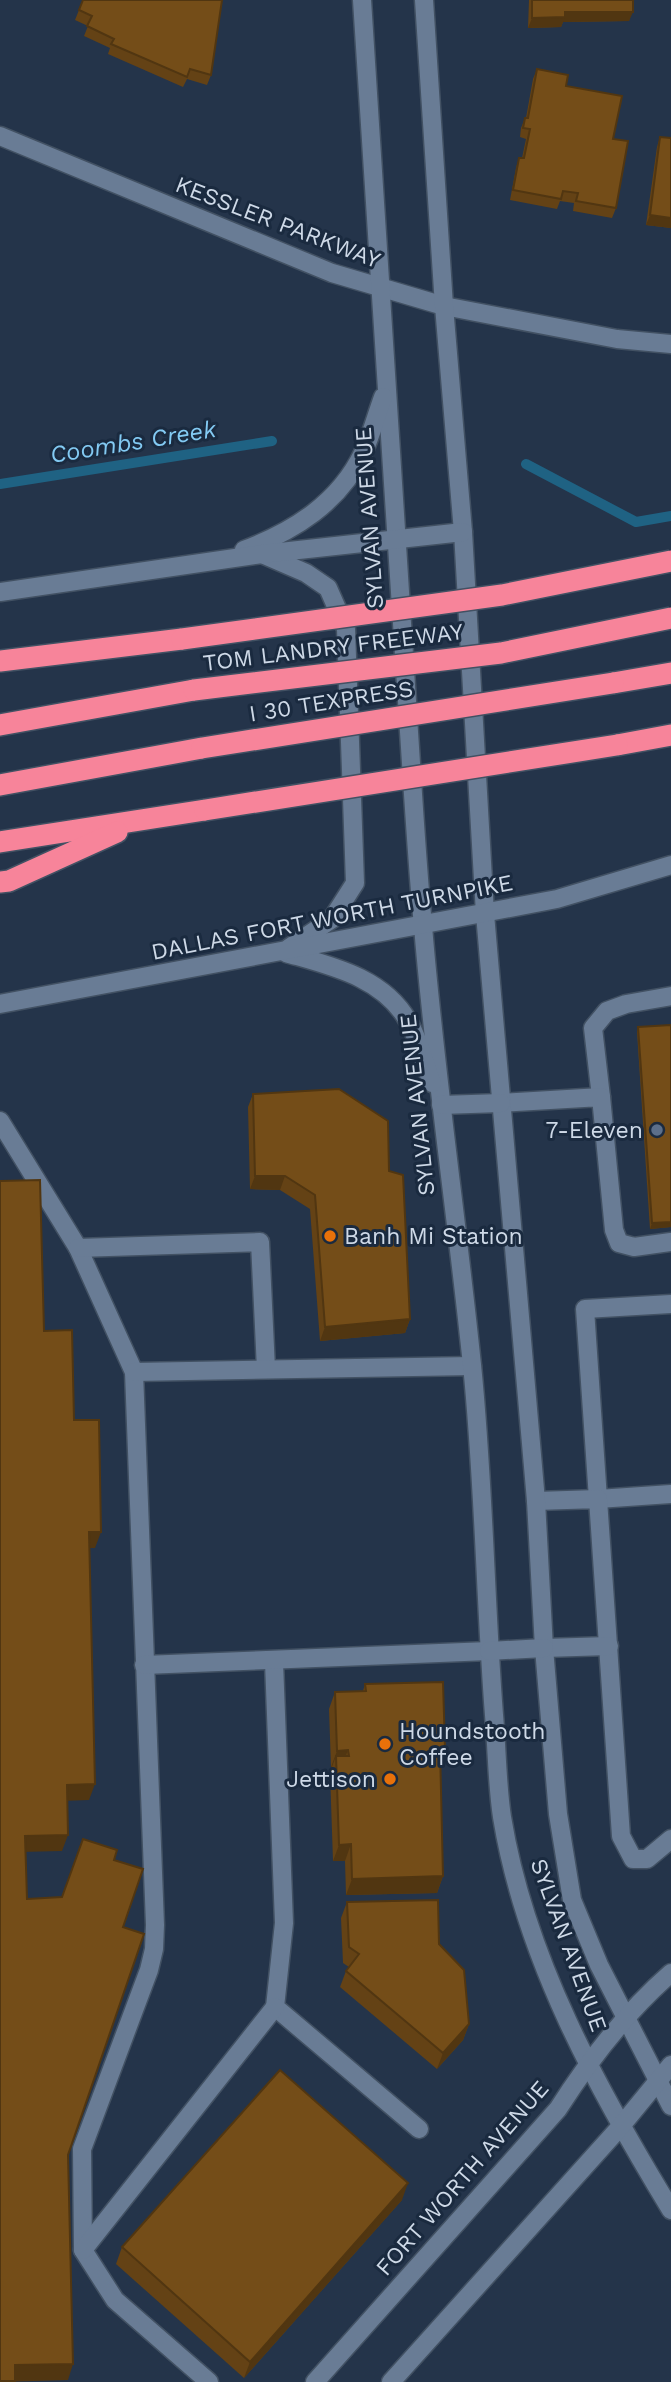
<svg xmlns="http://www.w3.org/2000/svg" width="671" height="2382" viewBox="0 0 671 2382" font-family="'Work Sans',sans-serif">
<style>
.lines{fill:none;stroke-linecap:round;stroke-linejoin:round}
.stream{stroke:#1f6283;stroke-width:10}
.service-casing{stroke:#425163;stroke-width:21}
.tertiary-casing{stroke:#425163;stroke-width:21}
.secondary-casing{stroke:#425163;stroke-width:21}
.motorway-casing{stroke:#425163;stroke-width:24}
.service{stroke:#697c95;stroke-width:18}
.tertiary{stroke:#697c95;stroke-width:18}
.secondary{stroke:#697c95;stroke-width:18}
.motorway{stroke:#f7849a;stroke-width:21}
.motorway-bridge-casing{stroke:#425163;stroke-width:24;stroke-linecap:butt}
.motorway-bridge{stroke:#f7849a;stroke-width:21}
.wall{fill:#644215}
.shaded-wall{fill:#513611}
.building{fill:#744d18;stroke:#513611;stroke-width:2}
.service-dot{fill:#5c6f8a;stroke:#1a2a3f;stroke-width:2.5}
.food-dot{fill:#e8710a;stroke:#1a2a3f;stroke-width:2.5}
.labels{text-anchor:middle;stroke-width:6;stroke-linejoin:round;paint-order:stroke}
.street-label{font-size:23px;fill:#ced9e7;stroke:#1a2a3f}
.poi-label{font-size:23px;fill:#ced9e7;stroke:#1a2a3f;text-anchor:end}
.water-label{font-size:24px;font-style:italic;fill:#83caf3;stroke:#1a2a3f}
</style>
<rect width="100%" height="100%" fill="#24344a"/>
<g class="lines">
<!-- stream -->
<g class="stream">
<path d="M526 464 636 522 671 516"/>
<path d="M0 484 272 441"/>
</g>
<defs>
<g id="service">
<path d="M601 1097 593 1028 607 1011 626 1004 671 996"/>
<path d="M501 1103 601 1097 614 1230 619 1243 634 1247 671 1242"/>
<path d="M0 1121 78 1248 134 1372 155 1925 154 1949 149 1970 82 2149 83 2250 115 2300 209 2382"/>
<path d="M78 1248 260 1242 266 1369"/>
<path d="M671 1304 585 1309 598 1499 671 1494"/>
<path d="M134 1372 472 1366"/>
<path d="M536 1501 598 1499 621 1836 633 1859H647L671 1839"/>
<path d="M544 1648 609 1646"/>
<path d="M274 1662 284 1923 275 2007 419 2129"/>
<path d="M144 1665 489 1651"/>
<path d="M83 2250 275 2007"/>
</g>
<path id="tertiary" d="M0 136 332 273 444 306 617 339 671 344"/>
<g id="secondary">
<path d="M362 0C377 233 390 467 407 701 412 776 416 851 423 926 435 1073 457 1219 472 1365 484 1482 485 1599 494 1715 497 1749 497 1784 502 1817 525 1958 598 2090 671 2210"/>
<path d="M424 0 444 306 463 532 485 914 536 1501 544 1648 558 1814 572 1900 599 1965 671 2106"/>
<path d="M244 550C294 531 339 503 363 453 371 436 376 416 383 397"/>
<path d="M262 554 306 573 328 588 346 629 355 883 332 919 289 948"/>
<path d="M0 592 262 554 463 532"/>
<path d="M286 953C331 966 383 977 408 1021 419 1039 424 1063 432 1083"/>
<path d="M0 1004 557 899 671 865"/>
<path d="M441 1105 501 1103"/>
<path d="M489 1651 544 1648"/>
<path d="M315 2382 558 2109C590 2059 626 2012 671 1973"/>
<path d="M391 2382 621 2126 671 2065"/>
</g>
<g id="motorway">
<path d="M0 661 182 639"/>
<path d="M613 683 671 673"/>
<path d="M0 725 194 690"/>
<path d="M617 745 671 735"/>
<path d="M0 785 202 748"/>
<path d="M0 842 205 810"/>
<path d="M0 882 9 881 117 832"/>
</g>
</defs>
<!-- service casing -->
<use href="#service" class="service-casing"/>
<!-- tertiary casing -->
<use href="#tertiary" class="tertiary-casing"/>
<!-- secondary casing -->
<use href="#secondary" class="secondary-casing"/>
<!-- motorway casing -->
<use href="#motorway" class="motorway-casing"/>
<!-- service -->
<use href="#service" class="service"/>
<!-- tertiary -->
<use href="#tertiary" class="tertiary"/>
<!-- secondary -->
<use href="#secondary" class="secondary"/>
<!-- motorway -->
<use href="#motorway" class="motorway"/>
<defs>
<g id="motorway-bridge">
<path d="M182 639 502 595 671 561"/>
<path d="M194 690 501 653 671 618"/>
<path d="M202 748 613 683"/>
<path d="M205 810 617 745"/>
</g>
</defs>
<!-- motorway-bridge casing -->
<use href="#motorway-bridge" class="motorway-bridge-casing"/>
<!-- motorway-bridge -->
<use href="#motorway-bridge" class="motorway-bridge"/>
</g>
<!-- wall -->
<g class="wall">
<path d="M83 0 211 75 207 85 187 79 183 87 108 54 110 48 84 36 88 26 75 20Z"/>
<path d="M529 0H633L629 21 563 22 561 27 528 28Z"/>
<path d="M537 69 566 86 613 139 616 208 612 218 573 211 574 203 560 201 557 209 510 200 516 168 519 158H522L526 139 520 137 521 128 525 118H526L533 79Z"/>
<path d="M660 137 671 228 646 225 657 147Z"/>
<path d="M638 1027 671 1227 650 1229 637 1032Z"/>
<path d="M253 1094 389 1171 410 1319 405 1333 320 1341 310 1209 280 1190 250 1189 248 1107Z"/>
<path d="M365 1684 445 1748 440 1760 443 1876 437 1893 346 1895 345 1861H333L330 1772 332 1767H331L329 1709 335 1692 363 1691Z"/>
<path d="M347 1902 439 1944 469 2024 463 2040 437 2069 340 1987 346 1971 349 1967 343 1963 341 1918Z"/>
<path d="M402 2200 244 2378 116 2264 122 2247Z"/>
</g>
<!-- shaded-wall -->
<g class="shaded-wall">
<path d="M565 12H633L629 21 563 22 561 27 528 28 532 18Z"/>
<path d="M650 215 671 218V228L646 225Z"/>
<path d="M255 1176H285L280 1190 250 1189Z"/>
<path d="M671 1222V1227L650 1229 652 1223Z"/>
<path d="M410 1319 405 1333 320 1341 325 1327Z"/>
<path d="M89 1532H101L95 1548H83Z"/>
<path d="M440 1748H445L439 1764Z"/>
<path d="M348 1750 342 1766 336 1756 332 1767H331L337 1751Z"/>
<path d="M95 1784 89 1800 61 1801 67 1785Z"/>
<path d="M68 1835 62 1851 19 1852 25 1836Z"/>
<path d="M351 1844 345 1861H333L339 1845Z"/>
<path d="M443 1876 437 1893 346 1895 352 1879Z"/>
<path d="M469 2024 463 2040 437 2069 443 2053Z"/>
<path d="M408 2183 402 2200 244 2378 250 2362Z"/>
<path d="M73 2364 68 2380 0 2382 15 2365Z"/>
</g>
<!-- building -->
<g class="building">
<path d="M83 0H222L211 75 190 69 187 77 111 44 114 39 87 26 92 16 79 10Z"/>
<path d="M532 0H633V12H565V17L532 18Z"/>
<path d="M537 69 568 75 566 86 622 96 613 139 628 141 616 208 576 201 578 193 563 191 561 199 513 190 519 158H524L530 129 523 128 525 118H528Z"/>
<path d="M660 137 671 138V218L650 215Z"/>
<path d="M671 1025V1222L652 1223 638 1027Z"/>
<path d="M339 1089 388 1121 389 1171 403 1175 410 1319 325 1327 315 1195 285 1176H255L253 1094Z"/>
<path d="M40 1180 44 1331 72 1330 74 1420H99L101 1532H89L95 1784 67 1785 68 1835 25 1836 27 1899 62 1897 83 1839 117 1850 114 1860 143 1869 123 1927 144 1934 68 2155 73 2364 15 2365V2381H0V1181Z"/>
<path d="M443 1682 445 1748H440L443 1876 352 1879 351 1844 339 1845 336 1756H349L348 1750 337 1751 335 1692 366 1691 365 1684Z"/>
<path d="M438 1900 439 1944 464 1970 469 2024 443 2053 346 1971 359 1954 349 1947 347 1902Z"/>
<path d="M280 2070 408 2183 250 2362 122 2247Z"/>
</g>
<!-- markers -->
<circle class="service-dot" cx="657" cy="1130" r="7"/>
<g class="food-dot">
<circle cx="330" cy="1236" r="7"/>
<circle cx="385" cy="1744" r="7"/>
<circle cx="390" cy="1779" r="7"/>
</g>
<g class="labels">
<!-- street labels -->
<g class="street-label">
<text transform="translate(278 222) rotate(21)" y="8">KESSLER PARKWAY</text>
<text transform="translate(369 518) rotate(-94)" y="8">SYLVAN AVENUE</text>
<text transform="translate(333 647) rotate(-7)" y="8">TOM LANDRY FREEWAY</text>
<text transform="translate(331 701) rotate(-9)" y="8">I 30 TEXPRESS</text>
<text transform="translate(332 917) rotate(-11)" y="8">DALLAS FORT WORTH TURNPIKE</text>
<text transform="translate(417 1105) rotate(-96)" y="8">SYLVAN AVENUE</text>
<text transform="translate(569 1945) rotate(70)" y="8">SYLVAN AVENUE</text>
<text transform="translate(462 2178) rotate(-49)" y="8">FORT WORTH AVENUE</text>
</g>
<!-- poi labels -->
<g class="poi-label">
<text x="643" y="1138">7-Eleven</text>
<text x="344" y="1244" text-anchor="start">Banh Mi Station</text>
<text x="399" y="1739" text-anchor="start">Houndstooth<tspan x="399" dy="26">Coffee</tspan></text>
<text x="376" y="1787">Jettison</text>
</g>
<!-- water labels -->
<g class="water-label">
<text transform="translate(133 442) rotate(-9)" y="8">Coombs Creek</text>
</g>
</g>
</svg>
